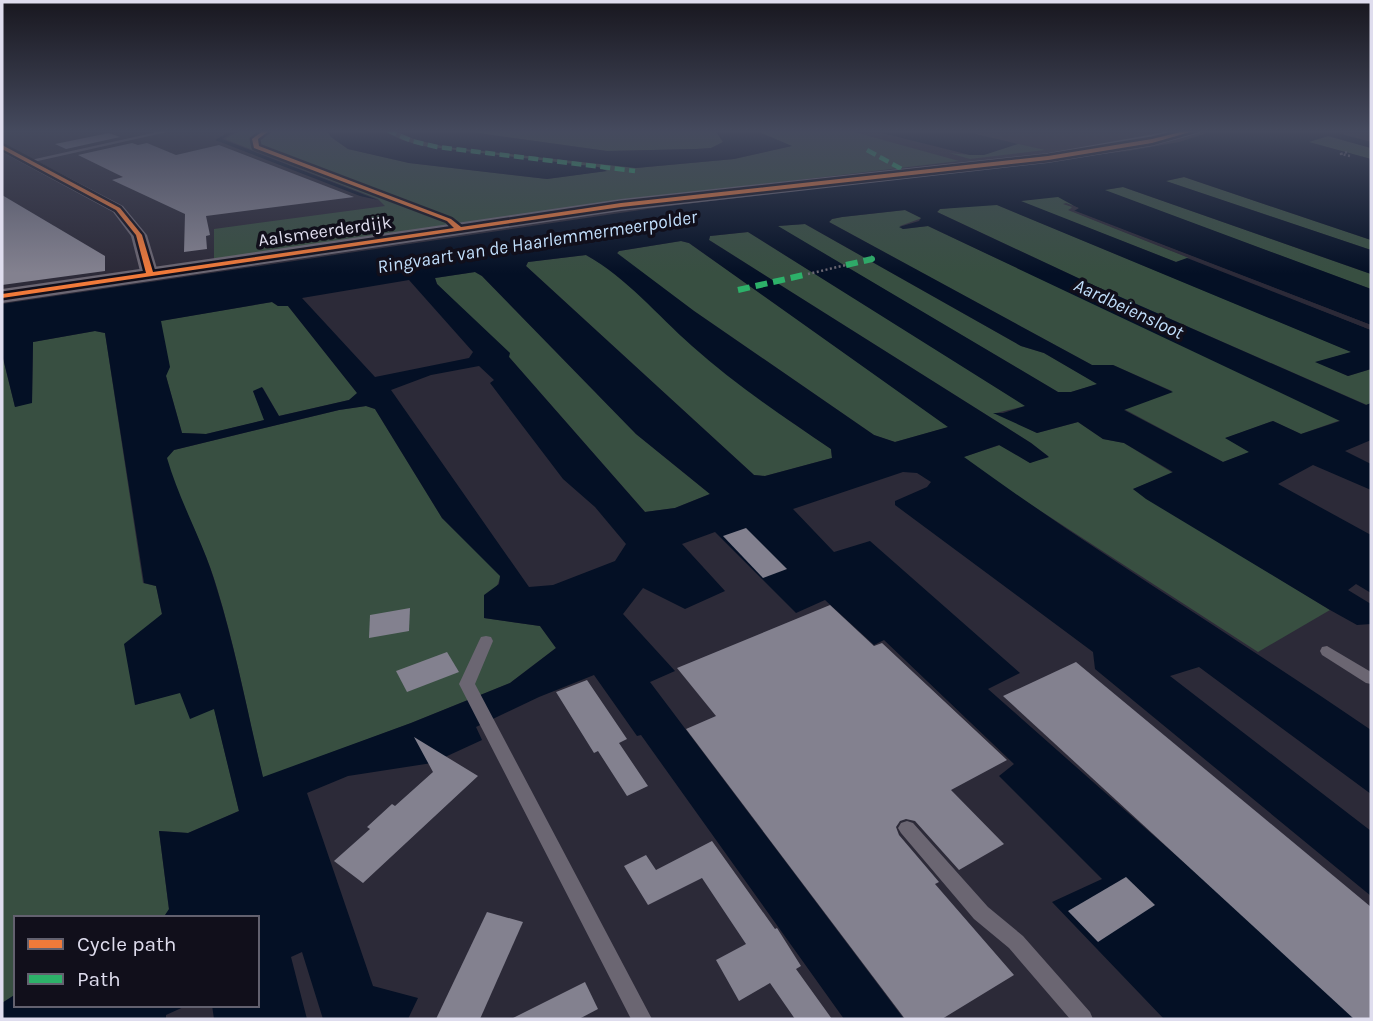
<svg xmlns="http://www.w3.org/2000/svg" width="1373" height="1021" viewBox="0 0 1373 1021" font-family="Karla,sans-serif">
<style>
.green{fill:#384f41}
.water{fill:#041025;fill-rule:evenodd}
.pier{fill:#2c2a38}
.building{fill:#83818f}
.lines{fill:none;stroke-linecap:round;stroke-linejoin:round}
.path{stroke:#6c6873;stroke-width:2.5;stroke-dasharray:2 2.5;stroke-linecap:butt}
.service{fill:#6b6672;fill-rule:evenodd}
.minor{fill:#6b6672;fill-rule:evenodd}
.tertiary{fill:#6b6672;fill-rule:evenodd}
.quiet-far1{stroke:#2db169;stroke-width:4.5;stroke-dasharray:10 4.5;stroke-linecap:butt}
.quiet{stroke:#2db169;stroke-width:6;stroke-dasharray:12 6;stroke-linecap:butt}
.cycleway-casing{stroke:#110f1b;stroke-width:5}
.cycleway{fill:#f17a3a;fill-rule:evenodd}
.labels{text-anchor:middle;stroke-width:7;stroke-linejoin:round;paint-order:stroke}
.far-street-label{font-size:18px;fill:#dfddee;stroke:#110f1b}
.far-water-label{font-size:19px;font-style:italic;fill:#c1defb;stroke:#110f1b}
</style>
<rect width="100%" height="100%" fill="#2c2a38"/>
<!-- green -->
<g class="green">
<path d="M241 130H327L331 137 348 149 409 163 547 179 606 171 598 167 422 146 402 140 382 130C401 130 426 143 447 147L636 168 734 159 791 146 754 130H847L959 161 661 196 214 260V229L385 206 378 199 225 139Z"/>
<path d="M457 130H715L723 142 711 148 696 149 607 151Z"/>
<path d="M1328 136 1371 148V159L1308 142Z"/>
<path d="M1009 142 1045 150 970 159 949 153 970 155 1017 144Z"/>
<path d="M1184 177 1371 240V250L1165 181Z"/>
<path d="M1123 187 1371 274V289L1103 190Z"/>
<path d="M1058 196 1072 202 1073 208 1068 210 1189 258 1176 262 1019 201Z"/>
<path d="M987 204 997 205 1352 352 1317 362 1348 376 1371 369V403L1367 405 1093 285 937 212 940 209Z"/>
<path d="M905 210 922 218 900 226 903 229 928 226 1341 420 1301 434 1273 421 1226 438 1250 452 1223 462 1124 409 1172 391 1113 365H1092L829 222 832 219 842 217Z"/>
<path d="M805 224 1021 346 1044 353 1098 384 1071 392H1058L777 226Z"/>
<path d="M748 232 1026 406 996 413 1037 433 1078 422 1103 439 1124 443 1173 473 1133 489 1330 610 1258 652 1013 493 963 457 1000 445 1030 463 1048 456 1031 443 709 240 710 236Z"/>
<path d="M681 241 689 243 949 427 895 442 874 435 694 311 617 254 619 251Z"/>
<path d="M586 255 605 266 787 419 831 449 832 458 765 476 754 475 526 266 528 262Z"/>
<path d="M475 272 482 276 636 434 710 494 675 508 645 512 509 357 437 284 435 278Z"/>
<path d="M272 302 278 306H288L358 394 349 400 279 416 263 388 253 391 265 420 206 434 182 433 166 376 160 321Z"/>
<path d="M95 331 105 333 143 583 156 586 162 614 147 628 135 705 180 692 214 708 239 811 188 833 159 831 169 910 163 918H16V994L2 1003V354L15 407 32 402 33 342Z"/>
<path d="M366 406 375 409 442 518 501 576 484 618 540 626 556 648 510 683 411 723 263 778C248 715 236 650 217 588 204 543 179 503 166 458L174 450 339 410Z"/>
</g>
<!-- water -->
<g class="water">
<path d="M232 130H237L222 139 378 200 360 196 215 140Z"/>
<path d="M327 130H382L402 140 422 146 598 167 607 171 547 179 409 163 348 149 331 137Z"/>
<path d="M393 130H457L607 151 696 149 711 148 723 142 715 130H754L792 146 734 159 636 168 447 147 416 140Z"/>
<path d="M870 130H959L1018 144 984 155H970Z"/>
<path d="M1217 130H1347L1338 133 1371 142V148L1328 136 1309 142 1371 159V240L1184 177 1166 181 1371 250V274L1123 187 1105 190 1371 289V325L1073 210 1078 208 1058 197 1021 201 1176 262 1187 258 1371 330V369L1348 376 1315 362 1351 352 997 205 940 209 937 212 1093 285 1366 405 1371 403V440L1345 451 1371 464V490L1313 465 1278 484 1371 535V593L1356 584 1348 590 1371 604V624L1357 625 1330 610 1146 499 1133 489 1173 472 1124 443 1103 439 1078 422 1037 433 993 413H1003L1025 406 748 232 710 236 709 240 1031 443 1049 457 1030 463 999 445 964 457C1096 553 1237 638 1371 730V794L1199 667 1170 676 1371 831V896L1095 669 1093 652 895 505V501L927 487 931 482 917 473 903 472 793 509 834 552 870 541 1020 673 988 689 1361 1019H1164L1052 902 1102 879 999 776 1014 764 884 640 874 645 825 600 796 613 715 532 682 544 725 591 685 609 643 588 623 614 675 671 650 682 904 1019H844L641 735 637 736 594 675 539 697 476 727 482 740 432 763 348 776 307 793 373 986 418 998 408 1019H323L302 952 291 957 307 1019H214L212 1005H257V918H163L169 909 159 831 188 833 239 811 214 709 190 719 180 693 135 705 124 644 162 614 156 586 144 583 105 333 95 331 33 342 32 403 15 407 2 354V304L661 207 1128 151 1179 142ZM905 210 921 218 919 221 899 227 903 229 928 226 1340 421 1301 434 1273 421 1225 438 1249 452 1223 462 1124 410 1173 392 1113 365H1092L829 222 832 219 842 217ZM805 224 1021 346 1044 353 1097 384 1071 392H1058L778 226ZM681 241 689 243 948 427 895 442 874 435 694 311 617 253 619 251ZM586 255C627 278 657 315 692 346 734 384 784 417 831 449L832 458 765 476 754 475 526 266 528 262ZM475 272 482 276 636 434 710 494 675 508 645 512 509 357 510 353 437 284 435 278ZM409 280 473 352 469 358 375 377 302 298ZM272 302 278 306H288L357 393 349 400 279 416 262 387 253 391 264 420 206 434 182 433 166 376 170 367 161 321ZM479 366 494 380 490 383 563 479 595 507 626 544 615 561 553 585 529 587 391 390 431 375ZM366 406 375 409 442 518 500 576 499 584 484 595V618L540 626 556 648 510 683 411 723 263 777C248 715 236 650 217 589 204 543 180 503 167 458L174 450 339 410Z"/>
<path d="M16 994V1005H188L166 1015V1019H2V1003Z"/>
</g>
<!-- pier -->
<path class="pier" d="M1066 203 1079 208 1074 211 1371 325V330L1069 210 1072 207 1063 204Z"/>
<!-- building -->
<g class="building">
<path d="M109 133 120 137 66 149 55 144Z"/>
<path d="M132 143 138 145 147 143 176 155 219 145 354 197 206 216 210 235 206 236 207 249 184 252 185 214 112 180 123 177 78 155Z"/>
<path d="M2 195 105 256V271L2 285Z"/>
<path d="M746 528 787 569 763 578 723 536Z"/>
<path d="M830 605 874 646 882 643 1007 760 951 790 1004 844 959 870 915 821 906 819 900 821 896 827 899 835 939 882 935 884 1014 975 942 1019H905L686 729 716 716 677 668Z"/>
<path d="M410 608 409 631 369 638 370 615Z"/>
<path d="M447 652 459 672 407 692 396 671Z"/>
<path d="M1076 662 1371 907V1019H1354L1003 696Z"/>
<path d="M587 680 627 739 619 743 648 786 627 796 598 751 594 753 556 692Z"/>
<path d="M414 737 478 776 363 883 334 861 370 829 367 827 392 804 395 806 433 772Z"/>
<path d="M712 841 775 929 777 928 801 966 796 969 832 1019H795L770 983 739 1001 716 960 746 944 702 878 648 905 624 866 646 855 656 870Z"/>
<path d="M1126 877 1155 905 1098 942 1068 911Z"/>
<path d="M487 912 523 922 480 1019H436Z"/>
<path d="M585 982 598 1009 579 1019H511Z"/>
</g>
<g class="lines">
<!-- path -->
<g class="path">
<path d="M1347 152 1341 154 1350 156"/>
<path d="M808 274 846 265"/>
</g>
<!-- service -->
<g class="service">
<path d="M166 130H176L29 163 26 161Z"/>
<path d="M486 636 491 637 493 641 475 684 652 1019H631L459 684 479 641 481 637Z"/>
<path d="M1327 646 1371 672V684L1366 683 1322 655 1320 651 1322 647Z"/>
<path d="M907 821 913 823 988 907 1023 936 1090 1012 1093 1019H1070L1009 948 974 919 901 833 898 828 901 823Z"/>
</g>
<!-- minor -->
<path class="minor" d="M2 143 123 206 147 235 159 275 156 279H144L141 275 131 236 113 212 2 152Z"/>
<!-- tertiary -->
<path class="tertiary" d="M1177 130H1202L1200 133 1152 146 1048 163 621 211 2 303V289L621 199 1048 153Z"/>
<!-- quiet-far1 -->
<g class="quiet-far1">
<path d="M387 130 412 141 437 147 635 171"/>
<path d="M867 150 907 172"/>
</g>
<!-- quiet -->
<g class="quiet">
<path d="M846 265 872 259 870 258"/>
<path d="M738 290 808 274"/>
</g>
<defs>
<path id="cycleway" d="M264 130H270L258 139 259 146 451 219 461 227 621 203 1048 156 1152 139 1189 130H1197L1152 143 1048 160 621 207 2 298V294L146 273 136 235 116 210 2 149V145L120 208 142 235 153 272 454 228 447 221 254 148 252 139Z"/>
</defs>
<!-- cycleway casing -->
<use href="#cycleway" class="cycleway-casing"/>
<!-- cycleway -->
<use href="#cycleway" class="cycleway"/>
</g>
<!-- sky -->
<linearGradient id="sky" x2="0" y2="1"><stop stop-color="#18171f"/><stop offset="0.48" stop-color="#454a5e"/><stop offset="1" stop-color="#454a5e" stop-opacity="0"/></linearGradient>
<rect width="1373" height="273" fill="url(#sky)"/>
<g class="labels">
<!-- far-street labels -->
<g class="far-street-label">
<text transform="translate(325 231) rotate(-8)" y="6">Aalsmeerderdijk</text>
</g>
<!-- far-water labels -->
<g class="far-water-label">
<text transform="translate(537 241) rotate(-9)" y="7">Ringvaart van de Haarlemmermeerpolder</text>
<text transform="translate(1129 308) rotate(25)" y="7">Aardbeiensloot</text>
</g>
</g>
<!-- border -->
<rect width="1373" height="1021" fill="none" stroke="#dfddee" stroke-width="7"/>
<!-- legend -->
<rect x="14" y="916" width="245" height="91" fill="#110f1b" stroke="#63616f" stroke-width="2"/>
<rect x="28" y="939" width="35" height="10" fill="#f17a3a" stroke="#63616f" stroke-width="2"/>
<text x="77" y="951" font-size="21" fill="#dfddee">Cycle path</text>
<rect x="28" y="974" width="35" height="10" fill="#2db169" stroke="#63616f" stroke-width="2"/>
<text x="77" y="986" font-size="21" fill="#dfddee">Path</text>
</svg>
